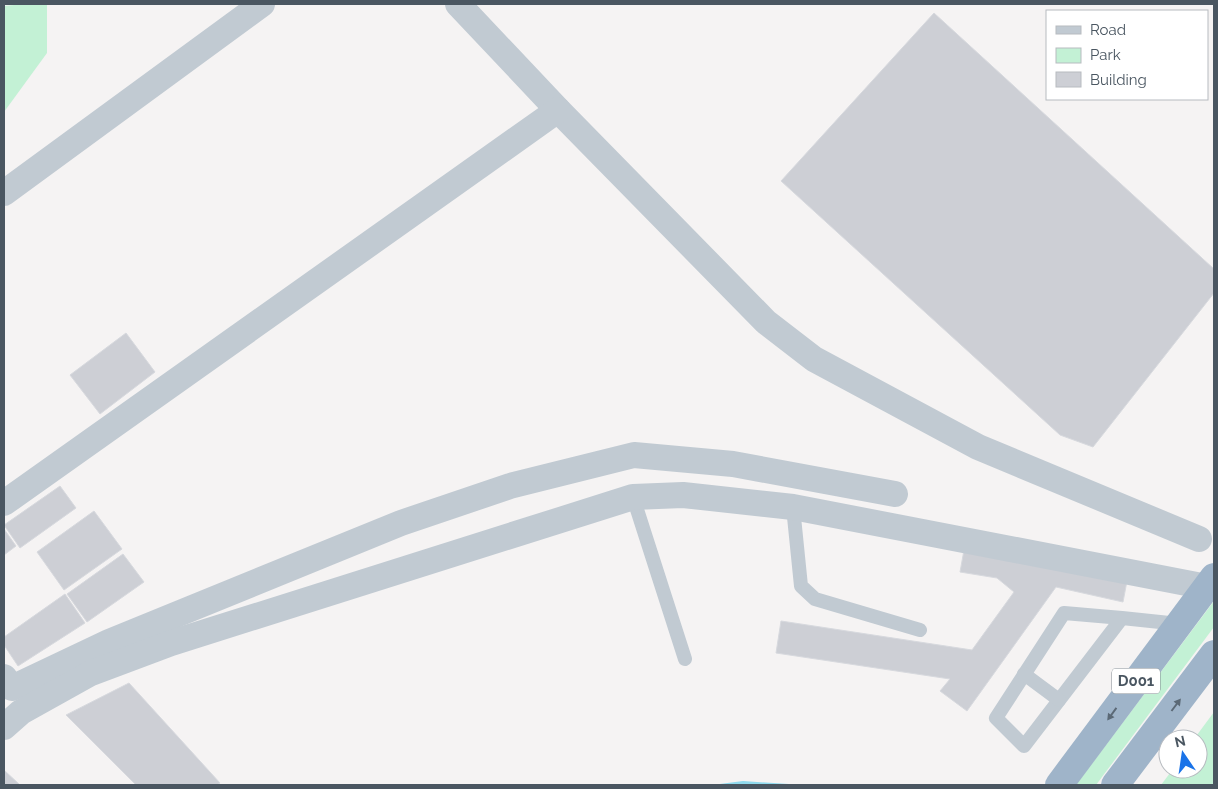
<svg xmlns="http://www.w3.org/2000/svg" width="1218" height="789" viewBox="0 0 1218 789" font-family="Raleway,sans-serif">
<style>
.green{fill:#c3f1d5}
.water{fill:#90daee}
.building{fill:#cdcfd5;stroke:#d7d9de}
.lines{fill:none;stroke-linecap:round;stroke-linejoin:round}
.service{stroke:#c1cad2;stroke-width:14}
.minor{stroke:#c1cad2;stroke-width:26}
.trunk{stroke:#9fb4c9;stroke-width:28}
.oneway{fill:#5b6976}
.labels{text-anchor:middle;stroke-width:4;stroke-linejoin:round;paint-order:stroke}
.shield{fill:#fff;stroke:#808990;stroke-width:1}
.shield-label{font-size:15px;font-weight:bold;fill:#4a5661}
</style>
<rect width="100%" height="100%" fill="#f5f3f3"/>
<!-- green -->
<g class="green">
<path d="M24 4H47V53L4 112V6Z"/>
<path d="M1214 601V627L1096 785H1076Z"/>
<path d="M1214 712V785H1161L1173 769H1198V739H1194Z"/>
</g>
<!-- water -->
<path class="water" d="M743 781 804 785H712Z"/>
<!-- building -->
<g class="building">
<path d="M934 13 1214 269V293L1093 447 1060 435 781 181Z"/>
<path d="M126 333 155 372 100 414 70 375Z"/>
<path d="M60 486 76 508 20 548 4 525Z"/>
<path d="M94 511 122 549 64 590 37 552Z"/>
<path d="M4 529 16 546 4 555Z"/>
<path d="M964 550 1127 581 1123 602 1056 587 967 711 940 691 950 679 776 653 781 621 972 650 1014 592 997 578 960 572Z"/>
<path d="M123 554 144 582 87 622 67 594Z"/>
<path d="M65 594 85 623 18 666 4 645V637Z"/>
<path d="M129 683 220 783 217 785H136L66 715Z"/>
<path d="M4 770 20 785H4Z"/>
</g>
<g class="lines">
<!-- service -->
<g class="service">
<path d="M633 497 685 659"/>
<path d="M793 507 801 586 815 599 920 630"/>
<path d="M1122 618 1064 613 996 718 1024 746 1122 618 1179 624"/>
<path d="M1024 674 1059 700"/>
</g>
<!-- minor -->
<g class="minor">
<path d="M458 4 558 110 766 322 814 359 978 447 1199 539"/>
<path d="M4 193 262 4"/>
<path d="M4 503 558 110"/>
<path d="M4 677 12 688 109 642 401 523 510 486 634 455 733 464 895 494"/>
<path d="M4 727 21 712 91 673 171 643 633 497 683 495 793 507 1207 587"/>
</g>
<!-- trunk -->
<g class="trunk">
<path d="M1059 785 1214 577"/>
<path d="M1115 785 1214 654"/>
</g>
</g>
<!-- one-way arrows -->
<defs><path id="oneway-solid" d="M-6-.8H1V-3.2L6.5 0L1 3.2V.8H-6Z" transform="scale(1.25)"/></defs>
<g class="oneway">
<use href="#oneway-solid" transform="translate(1176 705) rotate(-53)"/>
<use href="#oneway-solid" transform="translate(1112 714) rotate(126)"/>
</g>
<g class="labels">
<!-- shield labels -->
<rect class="shield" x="1112" y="668.5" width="48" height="25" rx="4"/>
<g class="shield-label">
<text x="1136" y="686">D001</text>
</g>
</g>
<!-- border -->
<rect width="1218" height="789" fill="none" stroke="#4a5661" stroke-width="10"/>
<!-- legend -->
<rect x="1046" y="10" width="162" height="90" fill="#ffffff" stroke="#b7bbc0"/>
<rect x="1056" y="26" width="25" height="8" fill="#c1cad2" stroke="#b7bbc0"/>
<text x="1090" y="35" font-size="15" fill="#4a5661">Road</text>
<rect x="1056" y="48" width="25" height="15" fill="#c3f1d5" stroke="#b7bbc0"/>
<text x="1090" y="60" font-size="15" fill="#4a5661">Park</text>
<rect x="1056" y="72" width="25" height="15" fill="#cdcfd5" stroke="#b7bbc0"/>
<text x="1090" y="85" font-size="15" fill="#4a5661">Building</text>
<!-- north arrow -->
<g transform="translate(1183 754) rotate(347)"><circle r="24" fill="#ffffff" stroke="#b7bbc0"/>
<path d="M0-4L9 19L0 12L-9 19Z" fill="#1a73e8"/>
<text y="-8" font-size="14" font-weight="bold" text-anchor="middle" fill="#4a5661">N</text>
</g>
</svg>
